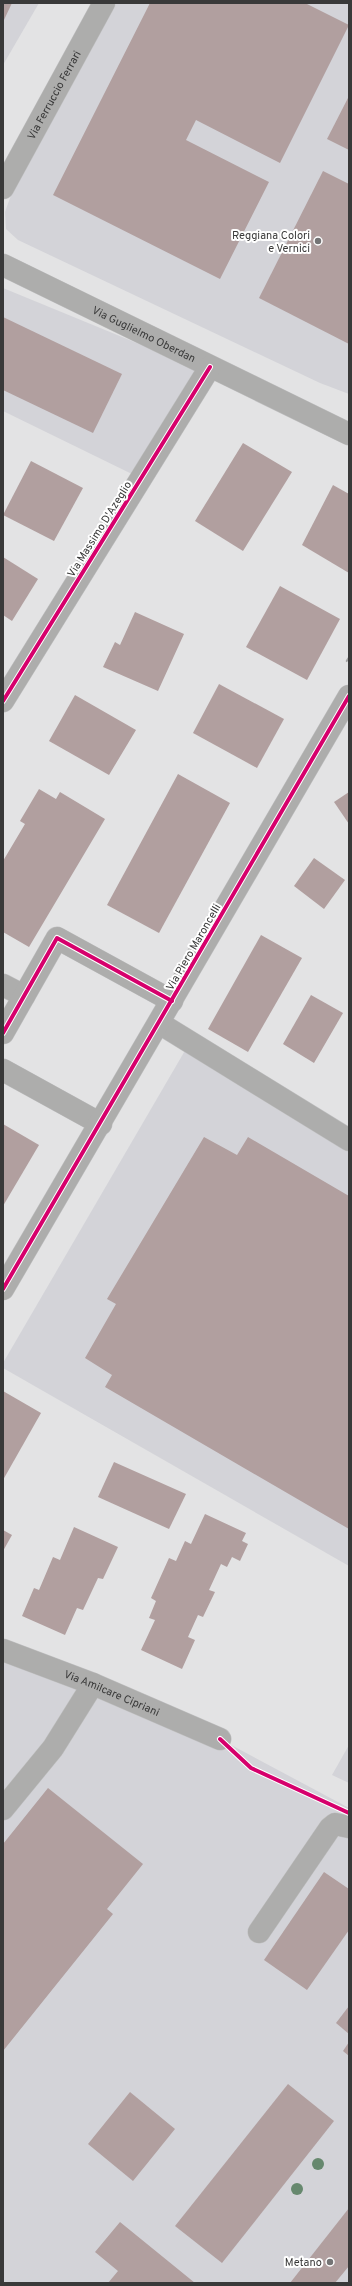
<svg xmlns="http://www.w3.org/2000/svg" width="352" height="2286" viewBox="0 0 352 2286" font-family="Overpass,sans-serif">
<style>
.built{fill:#d3d3d8}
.building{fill:#b19f9f}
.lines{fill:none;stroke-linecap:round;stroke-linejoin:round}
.minor-casing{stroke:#c1c1c2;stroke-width:23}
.path{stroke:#a4a4a4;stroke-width:2.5;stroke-dasharray:4 2;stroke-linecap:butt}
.minor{stroke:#adadac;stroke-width:22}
.cycleway-casing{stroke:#fff;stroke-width:6}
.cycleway{stroke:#d6006c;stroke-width:4}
.tree{fill:#66886e}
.poi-dot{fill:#747475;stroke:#fff;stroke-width:1.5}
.labels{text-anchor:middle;stroke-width:4;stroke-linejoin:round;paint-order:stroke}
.street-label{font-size:11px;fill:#393939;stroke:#fff}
.poi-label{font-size:11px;fill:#393939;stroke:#fff;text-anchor:end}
</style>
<rect width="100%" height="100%" fill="#e3e3e4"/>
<!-- built -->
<g class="built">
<path d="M3 3H39L3 65Z"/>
<path d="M116 3H349V394L320 383 18 240 6 229 5 212 10 198Z"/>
<path d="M3 288 200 369 136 476 3 411Z"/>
<path d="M190 1042 349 1140V1566L3 1368V1363Z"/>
<path d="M3 1650 220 1739 349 1808V2283H3Z"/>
<path d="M349 1745V1783L332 1775Z"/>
</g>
<!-- building -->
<g class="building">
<path d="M3 3H12L3 22Z"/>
<path d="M150 3H305L349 25 280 163 196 120 186 140 269 182 220 279 53 195Z"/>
<path d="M349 96V150L327 139Z"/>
<path d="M323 171 349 184V344L259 298Z"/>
<path d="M3 317 122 374 93 433 3 390Z"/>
<path d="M243 443 292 472 243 551 195 521Z"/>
<path d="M31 461 83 488 54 541 3 515Z"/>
<path d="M333 485 349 494V573L302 545Z"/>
<path d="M3 557 38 579 12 621 3 615Z"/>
<path d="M280 586 340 619 307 680 246 647Z"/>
<path d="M135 612 184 634 158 691 103 667 115 642 120 645Z"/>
<path d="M219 684 284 719 257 768 193 733Z"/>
<path d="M75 695 136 730 109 775 49 741Z"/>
<path d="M178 774 230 803 159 933 107 905Z"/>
<path d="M39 789 56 799 60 792 105 819 29 947 3 932V861L25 824 20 821Z"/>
<path d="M349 792V824L334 802Z"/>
<path d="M314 858 345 880 324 909 294 886Z"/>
<path d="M261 935 302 958 248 1052 208 1029Z"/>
<path d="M311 995 343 1013 314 1063 283 1044Z"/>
<path d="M3 1124 39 1145 3 1206Z"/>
<path d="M204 1137 237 1155 248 1137 349 1196V1529L105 1387 112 1375 85 1358 116 1304 107 1299Z"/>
<path d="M3 1391 41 1413 3 1480Z"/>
<path d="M114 1462 186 1494 169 1529 98 1497Z"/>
<path d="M205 1514 246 1533 242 1541 248 1544 240 1561 232 1557 227 1567 221 1564 209 1590 215 1592 203 1617 198 1615 188 1637 195 1640 182 1669 141 1650 155 1620 149 1618 156 1601 151 1598 169 1558 176 1561 185 1541 191 1544Z"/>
<path d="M74 1527 118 1547 103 1579 98 1578 83 1610 77 1608 65 1635 22 1616 34 1588 39 1590 53 1557 60 1560Z"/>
<path d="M3 1530 12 1535 3 1551Z"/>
<path d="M48 1788 143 1864 107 1909 113 1914 3 2051V1844Z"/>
<path d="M324 1872 349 1889V1930L307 1990 264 1960Z"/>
<path d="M349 2006V2034L336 2023Z"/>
<path d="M349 2042V2056L343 2051Z"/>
<path d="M288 2084 334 2121 222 2263 175 2226Z"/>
<path d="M130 2092 175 2129 133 2181 88 2144Z"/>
<path d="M349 2208V2266L335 2283H290Z"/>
<path d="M120 2222 195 2283H108L118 2271 95 2252Z"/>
</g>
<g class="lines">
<defs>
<g id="minor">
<path id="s1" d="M3 188 104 3"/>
<path id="s2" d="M3 265 349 434"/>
<path d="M3 701 210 367"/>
<path d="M3 985 24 996"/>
<path d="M159 1023 349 1140"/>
<path d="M3 1033 57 938 172 1001"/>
<path d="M3 1070 101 1124"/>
<path d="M3 1289 349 696"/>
<path id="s3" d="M3 1650 93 1684 220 1739"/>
<path d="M3 1809 53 1748 93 1684"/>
<path d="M259 1932 330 1828 335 1824 349 1827"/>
</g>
</defs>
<!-- minor casing -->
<use href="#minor" class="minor-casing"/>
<!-- path -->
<path class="path" d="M349 658 347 661 349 662"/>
<!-- minor -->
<use href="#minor" class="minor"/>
<defs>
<g id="cycleway">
<path d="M3 701 210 367"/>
<path d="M3 1033 57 938 172 1001"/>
<path d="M3 1289 349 696"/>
<path d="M220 1739 251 1768 349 1813"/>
</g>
</defs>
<!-- cycleway casing -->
<use href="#cycleway" class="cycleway-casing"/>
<!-- cycleway -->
<use href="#cycleway" class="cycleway"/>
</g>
<!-- trees -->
<g class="tree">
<circle cx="318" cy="2164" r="6"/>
<circle cx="297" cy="2189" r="6"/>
</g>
<!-- markers -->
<g class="poi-dot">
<circle cx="318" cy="241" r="4"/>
<circle cx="330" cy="2262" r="4"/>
</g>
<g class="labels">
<!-- street labels -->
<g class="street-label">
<text dy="4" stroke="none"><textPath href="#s1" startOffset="106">Via Ferruccio Ferrari</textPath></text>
<text dy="4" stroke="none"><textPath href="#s2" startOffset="157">Via Guglielmo Oberdan</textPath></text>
<text transform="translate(99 529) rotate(-58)" y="4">Via Massimo D'Azeglio</text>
<text transform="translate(193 947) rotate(-60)" y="4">Via Piero Maroncelli</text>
<text dy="4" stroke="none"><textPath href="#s3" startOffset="117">Via Amilcare Cipriani</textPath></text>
</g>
<!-- poi labels -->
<g class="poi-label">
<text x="310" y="239">Reggiana Colori<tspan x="310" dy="13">e Vernici</tspan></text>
<text x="322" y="2266">Metano</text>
</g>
</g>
<!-- border -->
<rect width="352" height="2286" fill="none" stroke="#393939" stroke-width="8"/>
</svg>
